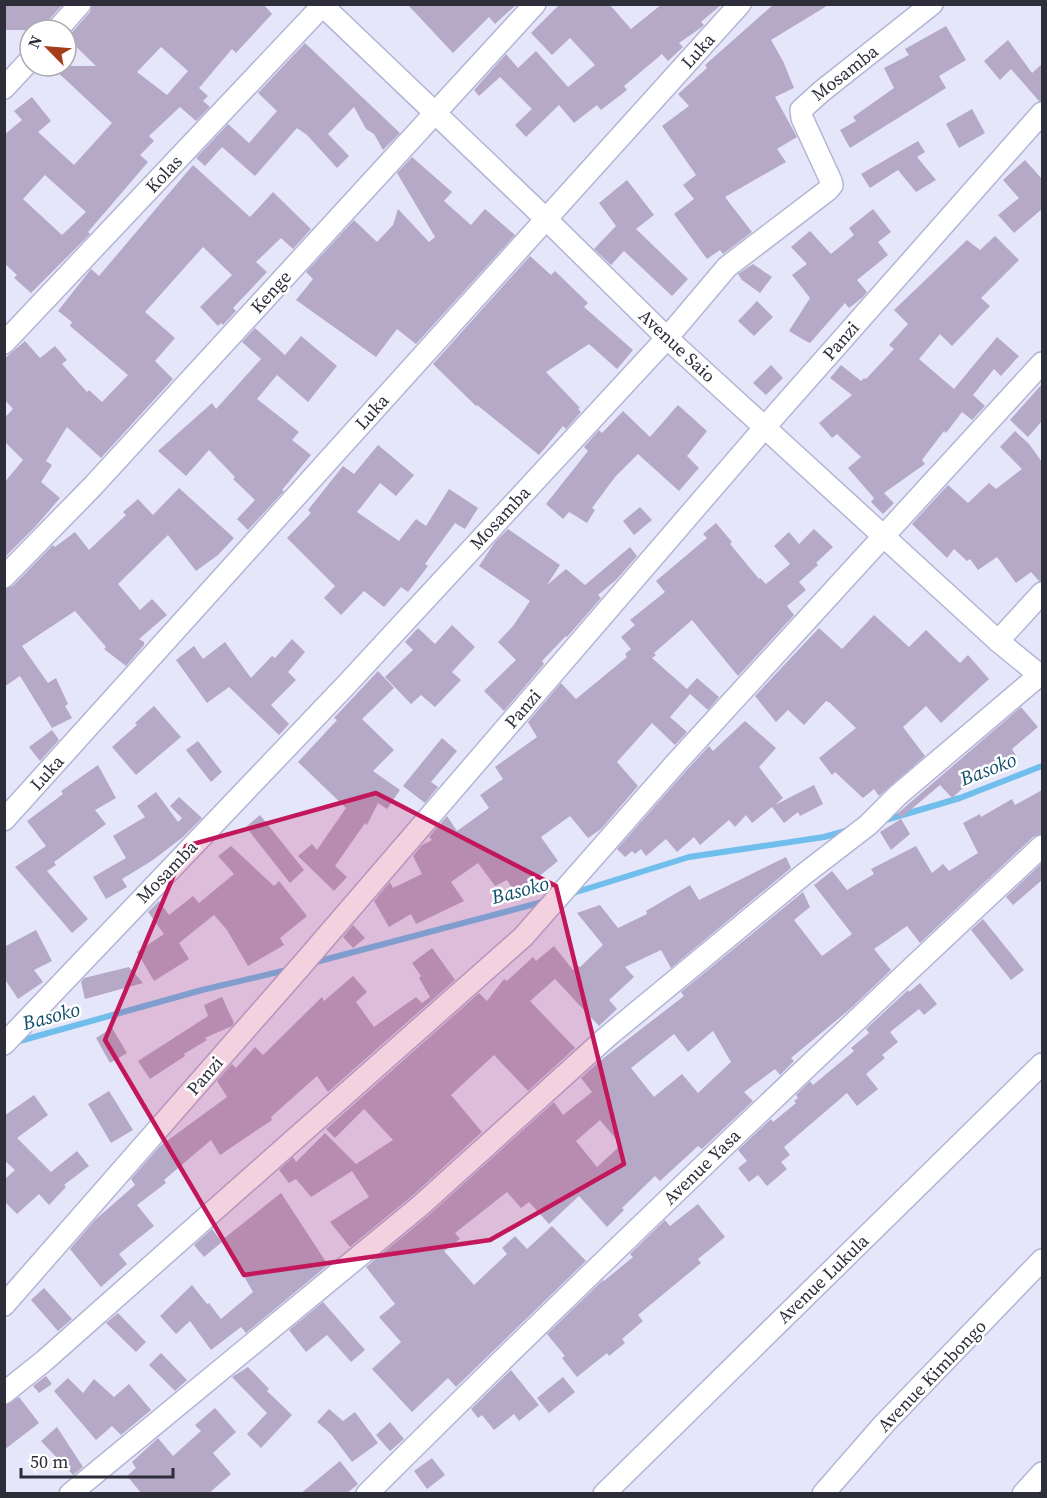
<svg xmlns="http://www.w3.org/2000/svg" width="1047" height="1498" viewBox="0 0 1047 1498" font-family="'Source Serif 4',serif">
<style>
.lines{fill:none;stroke-linecap:round;stroke-linejoin:round}
.stream{stroke:#70beec;stroke-width:6}
.building{fill:#b6a9c7;fill-rule:evenodd}
.minor-casing{stroke:#b3b5d5;stroke-width:24}
.minor{stroke:#fff;stroke-width:21}
.marked{fill:#c2185b;fill-opacity:0.2;stroke:#c2185b;stroke-width:4.5;stroke-linejoin:round}
.labels{text-anchor:middle;stroke-width:5;stroke-linejoin:round;paint-order:stroke}
.street-label{font-size:18px;fill:#2d2e3a;stroke:#fff}
.water-label{font-size:20px;font-style:italic;fill:#104e6d;stroke:#fff}
</style>
<rect width="100%" height="100%" fill="#e5e6fa"/>
<g class="lines">
<!-- stream -->
<g class="stream">
<path d="M882 821 960 798 1042 766"/>
<path d="M570 894 689 857 824 837 849 830"/>
<path d="M312 963 546 901"/>
<path d="M16 1042 202 990 291 969"/>
</g>
</g>
<!-- building -->
<g class="building">
<path d="M4 4H63L47 22 45 30H4Z"/>
<path d="M92 4H263L272 14 236 53 232 49 199 88 208 96 203 101 210 107 196 121 180 107 149 136 154 141 140 155 148 162 88 232 90 234 31 293 14 278 17 275 4 263V135L22 120 14 111 32 97 51 121 38 132 74 165 112 123 51 66H96L67 38 90 12ZM161 47 188 71 167 95 137 72ZM45 175 86 212 62 235 23 199Z"/>
<path d="M407 4H517L495 24 489 17 453 53Z"/>
<path d="M560 4H609L631 29 662 4H722L701 22 704 25 702 27 679 43 683 47 668 61 662 54 624 86 627 90 601 110 597 105 574 123 559 105 526 137 515 125 532 109 500 77 479 96 474 90 506 54 518 68 536 51 568 87 595 65 570 38 552 55 531 33Z"/>
<path d="M774 4H830L771 40 783 61 794 88 775 97 797 137 777 149 786 162 725 197 752 232 723 254 720 250 707 259 674 214 694 199 683 185 696 175 662 126 689 106 678 94 707 68 705 65Z"/>
<path d="M946 26 966 60 939 76 946 88 850 148 840 130 856 121 853 117 894 88 884 68 909 55 905 49Z"/>
<path d="M1008 40 1032 73 1042 64V101H1039L1011 69 1000 80 984 61Z"/>
<path d="M305 43 400 133 383 150 374 134 366 129 354 107 328 134 349 156 337 168 307 135 297 128 255 176 222 147 205 166 196 158 228 124 249 143 277 111 258 93Z"/>
<path d="M972 109 985 133 959 148 946 124Z"/>
<path d="M918 141 925 152 917 157 936 180 916 192 898 170 870 188 861 174Z"/>
<path d="M412 157 452 192 444 201 471 225 485 209 515 235 416 344 397 329 376 357 296 300 313 279 306 272 354 220 377 242 393 225 398 209 429 242 435 237 397 173Z"/>
<path d="M1025 160 1042 179V209L1014 233 998 215 1019 198 1003 180Z"/>
<path d="M193 165 250 217 273 192 311 229 293 249 281 238 256 262 267 272 233 308 236 311 223 325 221 323 218 326 200 307 232 275 203 247 145 312 175 338 155 361 173 379 101 458 67 427 46 461 52 465 41 482 60 498 35 527 4 558V483L23 460 4 441V418L13 409 4 399V359L25 341 40 358 55 346 67 360 62 364 87 392 89 390 102 402 128 375 70 326 72 322 58 311 91 269 99 276Z"/>
<path d="M627 180 654 215 636 229 688 279 672 296 624 251 611 265 594 249 616 226 599 203Z"/>
<path d="M873 209 891 232 878 242 888 255 857 280 867 292 863 297 849 308 845 303 810 343 804 340 789 331 810 298 792 275 807 264 791 247 810 231 831 254 854 235 849 228Z"/>
<path d="M995 236 1019 260 981 298 990 306 952 346 940 334 919 359 954 389 997 337 1019 356 1001 376 994 369 973 395 985 406 972 420 962 412 946 433 944 431 922 460 925 464 884 493 894 503 883 514 871 502 874 498 848 468 861 457 837 434 832 438 819 423 852 395 830 378 841 365 861 381 864 378 866 379 894 349 889 345 908 324 894 310 967 240 980 250Z"/>
<path d="M530 256 551 275 555 271 588 303 584 307 633 350 617 369 589 344 546 372 580 408 578 409 581 412 566 429 563 426 539 455 477 405 476 406 433 364Z"/>
<path d="M753 264 772 277 760 293 742 280 738 274Z"/>
<path d="M757 301 773 317 754 336 738 321Z"/>
<path d="M255 328 285 355 301 336 337 366 308 402 277 375 257 399 299 432 292 440 311 455 282 490 284 491 248 530 237 519 255 500 233 479 235 477 209 450 186 476 158 451 212 403 216 409 261 359 242 342Z"/>
<path d="M771 365 783 378 766 395 753 383Z"/>
<path d="M1042 384V421L1028 437 1010 420Z"/>
<path d="M678 405 707 431 687 456 699 468 679 491 638 454 615 477 592 508 595 510 587 523 569 512 563 519 546 504 588 451 584 447 599 430 602 433 623 411 650 437Z"/>
<path d="M1015 431 1029 444 1042 462V581H1039L1031 572 1016 583 997 557 978 570 970 559 967 561 954 549 947 558 912 524 948 485 968 503 989 483 996 489 1022 469 1000 447Z"/>
<path d="M378 445 414 475 396 496 380 483 357 512 399 541 416 519 426 526 449 489 478 508 465 529 455 523 425 564 428 566 408 592 401 587 384 607 364 591 341 615 324 598 335 586 287 538 311 513 308 510 343 466 354 474Z"/>
<path d="M179 488 234 538 218 555 196 571 168 535 118 584 140 610 152 599 167 615 139 639 144 642V645L126 666 104 649 106 647 75 611 22 646 48 683 56 678 68 704 65 706 72 718 52 728 20 676 4 687V589L13 586 53 545 55 547 75 532 89 550 126 515 123 512 138 499 153 515Z"/>
<path d="M640 507 652 520 634 535 623 521Z"/>
<path d="M716 523 732 542 730 544 759 579 760 578 766 584 790 564 774 546 789 532 799 544 814 529 833 547 816 563 818 565 799 582 806 590 787 606 794 615 738 676 692 620 654 653 656 655 652 658 687 689 697 678 719 697 708 710 690 694 670 717 687 732 675 745 652 723 617 762 638 786 601 829 588 838 570 816 541 837 558 861 516 895 507 880 495 886 478 863 451 882 464 901 416 924 411 914 389 927 374 901 390 882 393 888 422 874 413 856 422 845 432 840 429 837 447 816 457 831 489 808 480 795 503 779 495 767 537 737 528 722 561 683 576 699 627 657 625 654 631 649 621 637 635 625 630 620 665 592 656 581 707 538 703 534Z"/>
<path d="M508 529 560 565 547 585 566 569 585 585 630 547 637 556 617 579 598 595 601 598 567 637 566 636 542 661 544 664 504 711 484 691 516 660 498 642 513 626 530 601 479 566 495 542Z"/>
<path d="M874 615 909 647 926 630 960 663 968 655 989 679 941 723 926 706 903 727 925 756 879 796 874 789 863 798 835 772 832 775 819 758 856 728 830 703 826 701 804 725 788 710 776 722 755 696 819 628 842 649Z"/>
<path d="M452 625 475 647 452 672 461 680 435 707 421 695 411 704 385 677 413 650 405 642 418 628 435 644Z"/>
<path d="M292 639 305 652 288 672 296 680 271 705 289 724 279 735 229 687 207 703 176 660 194 646 203 659 225 642 251 678 272 656 275 658Z"/>
<path d="M378 671 394 688 362 719 394 750 373 771 400 790 387 809 378 803 367 825 365 823 335 866 347 877 334 891 298 856 312 844 317 850 346 808 298 762 337 720 334 718Z"/>
<path d="M154 706 181 737 136 775 112 747 137 725 135 723Z"/>
<path d="M1021 707 1038 727 1012 749 1016 756 997 767 984 778 980 773 952 798 940 785 901 818 897 814Z"/>
<path d="M745 721 776 748 759 767 783 798 775 805 814 785 823 804 800 816 798 812 784 823 772 807 752 823 746 815 735 827 729 820 700 845 694 837 677 852 666 839 646 856 641 849 635 854 632 851 625 857 617 849 685 772 709 746 713 751Z"/>
<path d="M52 730 59 740 40 761 29 747Z"/>
<path d="M442 738 457 751 431 782 438 787 425 803 403 786Z"/>
<path d="M198 741 222 772 211 782 186 750Z"/>
<path d="M98 765 116 798 95 810 106 824 54 862 56 865 47 871 88 919 72 933 15 867 46 846 27 821 63 794 61 791Z"/>
<path d="M1042 790V834L1033 837 920 943 907 926 874 949 891 970 850 1009 791 1058 794 1061 780 1075 775 1069 744 1092 753 1101 702 1149 698 1146 660 1181 655 1176 622 1208 624 1210 607 1227 579 1196 549 1224 529 1202 521 1208 507 1192 455 1233 460 1239 444 1251 474 1285 507 1254 502 1248 515 1236 527 1249 552 1226 586 1261 456 1387 448 1378 412 1412 372 1369 401 1342 379 1317 395 1304 366 1267 429 1215 554 1102 563 1115 592 1092 581 1078 601 1060 684 996 681 992 803 892 810 907 794 920 822 956 852 934 814 885 832 871 847 890 874 874 871 869 916 846 932 873 943 864 949 871 978 853 963 823 980 814 981 817 1012 799 1015 805ZM713 1031 731 1062 698 1093 682 1074 654 1097 631 1068 674 1034 688 1052ZM600 1120 621 1145 597 1167 576 1141Z"/>
<path d="M156 792 178 822 182 818 170 806 179 797 202 818 183 837 153 860 122 879 127 887 106 899 93 877 126 858 113 836 145 817 137 806Z"/>
<path d="M260 815 304 870 290 883 246 827Z"/>
<path d="M901 819 910 834 891 850 880 832Z"/>
<path d="M231 846 274 886 279 881 307 916 280 938 284 945 248 966 227 930 214 915 179 943 189 959 154 981 137 952 164 934 148 912 159 901 169 915 193 896 199 903 234 874 218 856Z"/>
<path d="M786 857 791 868 671 968 661 950 625 967 634 977 609 1000 617 1009 599 1026 555 979 530 1001 575 1048 528 1091 494 1055 451 1095 482 1132 412 1196 350 1247 330 1222 369 1197 352 1171 311 1197 296 1179 289 1183 279 1170 293 1157 296 1162 325 1133 356 1164 393 1140 364 1109 335 1138 326 1129 479 993 487 1001 504 979 507 981 533 957 536 961 554 946 573 970 578 966 580 967 603 945 577 913 600 905 618 928 647 914 646 911 690 885 699 900Z"/>
<path d="M1042 863V880L1013 905 1006 897Z"/>
<path d="M983 919 1024 970 1011 980 971 930Z"/>
<path d="M353 925 365 938 353 948 343 937Z"/>
<path d="M36 930 52 961 34 970 43 982 18 999 4 978V947Z"/>
<path d="M432 948 455 980 328 1092 317 1076 271 1117 272 1120 220 1155 211 1140 164 1180 166 1183 137 1205 154 1226 119 1254 127 1264 101 1287 70 1249 95 1220 135 1185 131 1179 160 1146 227 1097 217 1081 232 1064 236 1068 255 1047 263 1055 322 997 324 1001 353 976 367 992 356 1002 374 1027 416 997 422 1003 430 997 419 978 421 976 412 963Z"/>
<path d="M129 967 143 983 85 999 81 982 84 978Z"/>
<path d="M920 983 937 1004 924 1015 919 1009 890 1032 898 1042 882 1055 885 1058 866 1074 878 1089 857 1106 847 1093 784 1147 790 1155 781 1162 787 1169 767 1186 758 1175 749 1182 738 1168 747 1161 738 1150 771 1119 773 1122 796 1103 794 1101 798 1098 796 1095 810 1081 813 1085 854 1051 851 1048 869 1033 866 1029 908 990 909 992Z"/>
<path d="M222 997 234 1023 232 1026 205 1038 207 1040 184 1054 185 1056 150 1079 138 1061 208 1016 204 1005Z"/>
<path d="M112 1028 127 1053 110 1063 96 1038Z"/>
<path d="M109 1091 133 1130 111 1143 88 1104Z"/>
<path d="M34 1095 48 1115 17 1138 51 1172 77 1151 89 1166 64 1185 66 1187 49 1205 39 1194 17 1214 4 1201V1180L15 1170 4 1160V1116Z"/>
<path d="M281 1193 328 1265 246 1333 241 1327 211 1350 190 1321 176 1334 160 1316 192 1285 207 1304 209 1303 221 1319 253 1292 242 1273 244 1272 222 1240Z"/>
<path d="M698 1204 725 1237 698 1259 701 1263 638 1315 643 1321 622 1339 625 1343 609 1356 607 1353 577 1377 562 1358 565 1356 547 1334 603 1280 604 1281 633 1257 630 1254 663 1222 665 1220 670 1226Z"/>
<path d="M212 1229 222 1242 204 1257 194 1245Z"/>
<path d="M44 1288 72 1319 58 1331 31 1300Z"/>
<path d="M323 1302 365 1350 351 1362 327 1335 306 1352 289 1330Z"/>
<path d="M118 1313 146 1342 136 1352 106 1323Z"/>
<path d="M161 1353 187 1380 175 1391 149 1365Z"/>
<path d="M248 1367 269 1389 267 1391 292 1415 261 1448 247 1434 267 1413 232 1377Z"/>
<path d="M511 1370 539 1405 519 1421 514 1414 494 1430 482 1415 478 1418 471 1409Z"/>
<path d="M46 1376 52 1384 39 1393 33 1386Z"/>
<path d="M563 1377 575 1392 549 1413 537 1398Z"/>
<path d="M68 1378 83 1393 94 1379 114 1397 129 1384 151 1410 121 1435 112 1426 96 1440 54 1391Z"/>
<path d="M19 1397 39 1423 4 1450V1406Z"/>
<path d="M215 1408 236 1432 213 1453 231 1474 208 1494H142L127 1476 136 1468 132 1462 158 1438 173 1456 201 1431 195 1425Z"/>
<path d="M329 1409 343 1421 355 1412 378 1443 352 1462 331 1434 317 1422Z"/>
<path d="M390 1422 404 1439 390 1451 376 1435Z"/>
<path d="M57 1427 83 1467 73 1475 41 1441Z"/>
<path d="M432 1458 445 1475 427 1489 414 1471Z"/>
<path d="M340 1461 358 1484 346 1494H300Z"/>
</g>
<g class="lines">
<defs>
<g id="minor">
<path d="M321 4 546 219 667 338 998 641 1042 677"/>
<path d="M57 30 80 4"/>
<path d="M4 88 30 60"/>
<path d="M4 343 324 4"/>
<path d="M4 577 93 486 535 4"/>
<path d="M998 641 1042 593"/>
<path d="M4 820 740 4"/>
<path d="M4 1044 347 684 667 338 727 267 828 190 832 185 831 181 802 118 801 110 822 91 932 4"/>
<path d="M4 1305 301 966 765 427 1042 113"/>
<path d="M4 1393 44 1361 523 937 676 763 1042 363"/>
<path d="M70 1494 420 1206 608 1036 803 875 868 825 898 795 1042 673"/>
<path d="M367 1494C588 1273 814 1059 1042 846"/>
<path d="M604 1494 1042 1064"/>
<path d="M823 1494 884 1424 1042 1260"/>
<path d="M1023 1494 1042 1473"/>
</g>
</defs>
<!-- minor casing -->
<use href="#minor" class="minor-casing"/>
<!-- minor -->
<use href="#minor" class="minor"/>
</g>
<!-- marked area -->
<path class="marked" d="M376 793 556 886 624 1164 490 1240 244 1275 105 1040 186 846Z"/>
<g class="labels">
<!-- street labels -->
<g class="street-label">
<text transform="translate(698 51) rotate(-48)" y="6">Luka</text>
<text transform="translate(845 73) rotate(-38)" y="6">Mosamba</text>
<text transform="translate(164 174) rotate(-47)" y="6">Kolas</text>
<text transform="translate(271 292) rotate(-48)" y="6">Kenge</text>
<text transform="translate(841 341) rotate(-49)" y="6">Panzi</text>
<text transform="translate(677 346) rotate(43)" y="6">Avenue Saio</text>
<text transform="translate(372 412) rotate(-48)" y="6">Luka</text>
<text transform="translate(500 518) rotate(-47)" y="6">Mosamba</text>
<text transform="translate(523 709) rotate(-49)" y="6">Panzi</text>
<text transform="translate(47 773) rotate(-48)" y="6">Luka</text>
<text transform="translate(167 872) rotate(-46)" y="6">Mosamba</text>
<text transform="translate(205 1076) rotate(-49)" y="6">Panzi</text>
<text transform="translate(702 1167) rotate(-44)" y="6">Avenue Yasa</text>
<text transform="translate(823 1279) rotate(-44)" y="6">Avenue Lukula</text>
<text transform="translate(932 1376) rotate(-46)" y="6">Avenue Kimbongo</text>
</g>
<!-- water labels -->
<g class="water-label">
<text transform="translate(988 769) rotate(-21)" y="7">Basoko</text>
<text transform="translate(520 890) rotate(-15)" y="7">Basoko</text>
<text transform="translate(51 1016) rotate(-15)" y="7">Basoko</text>
</g>
</g>
<!-- border -->
<rect width="1047" height="1498" fill="none" stroke="#2d2e3a" stroke-width="12"/>
<!-- north arrow -->
<g transform="translate(48 48) rotate(295)"><circle r="28" fill="#ffffff" stroke="#ababb0" stroke-width="1.5"/>
<path d="M0-4.5L10 22L0 15L-10 22Z" fill="#a43d1a"/>
<text y="-9" font-size="16" font-weight="bold" text-anchor="middle" fill="#2d2e3a">N</text>
</g>
<!-- scale -->
<path d="M21 1468v9h152v-9" fill="none" stroke="#2d2e3a" stroke-width="3"/>
<text x="30" y="1468" font-size="18" fill="#2d2e3a" stroke="#ffffff" stroke-width="4.5" paint-order="stroke">50 m</text>
</svg>
